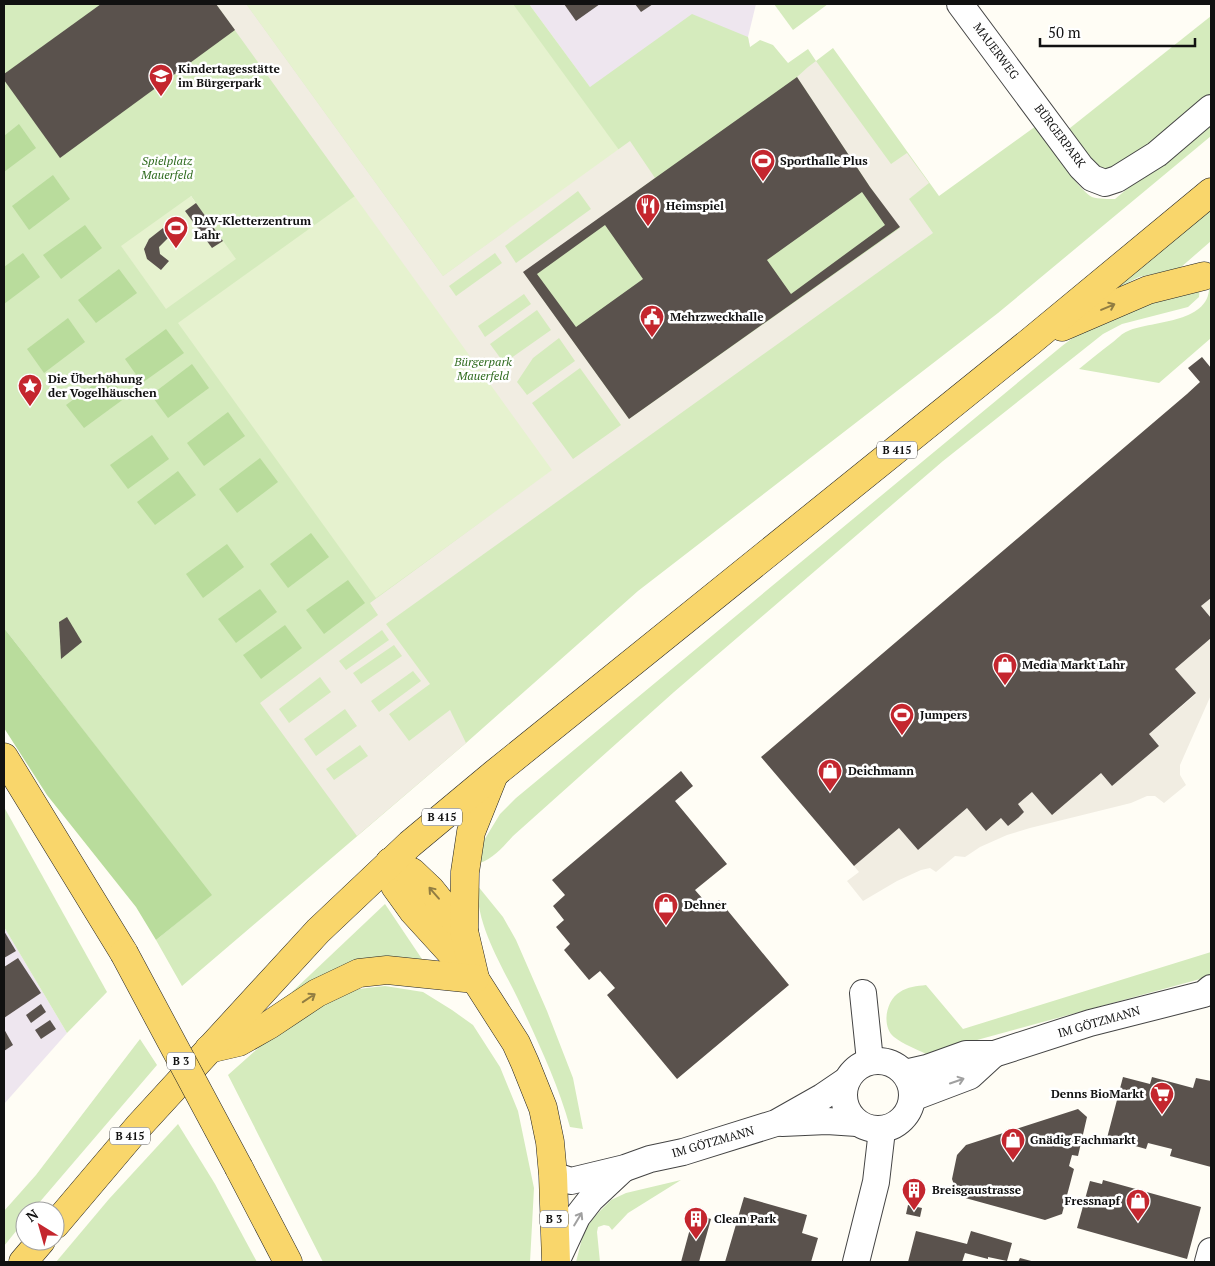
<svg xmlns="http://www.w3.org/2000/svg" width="1215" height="1266" viewBox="0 0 1215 1266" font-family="'PT Serif',serif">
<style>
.industrial{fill:#eee6ef}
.green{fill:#d5ebbd;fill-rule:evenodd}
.forest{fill:#b9dc9c}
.pitch{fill:#e6f2cf}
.plaza{fill:#f1ede2;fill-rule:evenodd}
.building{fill:#5a524d;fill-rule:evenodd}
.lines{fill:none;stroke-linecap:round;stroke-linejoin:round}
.minor-casing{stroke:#444;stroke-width:28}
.major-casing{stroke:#222;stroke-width:29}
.minor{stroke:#fff;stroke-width:26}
.major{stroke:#f9d66b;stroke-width:28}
.major-bridge-casing{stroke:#222;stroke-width:29;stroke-linecap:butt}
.major-bridge{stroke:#f9d66b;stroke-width:28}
.oneway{stroke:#917d42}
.oneway2{stroke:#a0a0a0}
.labels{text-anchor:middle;stroke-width:5;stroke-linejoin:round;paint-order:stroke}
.shield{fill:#fff;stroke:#585858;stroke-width:1}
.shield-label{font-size:11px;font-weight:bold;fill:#111}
.street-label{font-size:12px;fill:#111;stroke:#fff}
.poi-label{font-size:12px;font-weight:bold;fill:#111;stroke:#fff;text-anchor:start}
.park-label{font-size:12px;font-style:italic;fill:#2f6b1f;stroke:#fff}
</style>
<rect width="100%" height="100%" fill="#fffdf5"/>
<!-- industrial -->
<g class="industrial">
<path d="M529 4H756L748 37 750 47 628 139Z"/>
<path d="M4 927 67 1033 4 1104Z"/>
</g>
<!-- green -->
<g class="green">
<path d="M4 4H529L590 87 692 14 748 37 750 47 760 40 773 45 788 63 808 49 816 61 833 48 939 196 1036 126C1046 140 1078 190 1092 197 1098 199 1109 199 1115 199L1211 119V136L998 313 638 591 466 743 182 986 156 940 211 895 4 628ZM191 196 232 255 184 228Z"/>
<path d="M774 4H828L793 30Z"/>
<path d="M1211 16V94L1124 164 1110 169 1092 166 1065 132Z"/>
<path d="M1211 209V241L1180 268 1139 277 1115 289Z"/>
<path d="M1209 283H1211V338L1159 383 1079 369C1090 360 1101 351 1113 342 1117 339 1122 333 1128 331 1153 320 1213 324 1209 283Z"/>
<path d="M1200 286 1199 297 1188 307 1122 324 1103 334 943 461 674 692 513 836C504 846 493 859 480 863L483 842 500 814 516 798 1062 346 1095 321Z"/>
<path d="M4 807 107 992 67 1033 4 927Z"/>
<path d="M477 885 503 917 516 940 547 1011 573 1078 583 1129 570 1127C557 1081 538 1042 518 999 500 962 477 927 477 885Z"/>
<path d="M385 904 428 968 294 994 292 992Z"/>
<path d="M1211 952V976L926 1054C916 1049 903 1044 894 1037 881 1026 886 1000 900 992 907 987 917 986 926 985L963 1029Z"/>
<path d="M385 986 423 992 452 1010 473 1025 500 1067 518 1111 534 1188 530 1262H323L228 1075C261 1046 292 1015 332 996 349 989 367 988 385 986Z"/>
<path d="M140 1039 157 1065 32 1211H25V1220L4 1246V1211L36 1175Z"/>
<path d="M178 1124 215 1184 257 1262H56L109 1199Z"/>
<path d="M681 1180 628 1213 612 1230 609 1226 604 1225 598 1227 597 1232 600 1262H576L584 1231 595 1216 611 1200 626 1193Z"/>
</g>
<!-- forest -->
<g class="forest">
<path d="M19 124 36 148 4 172V136Z"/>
<path d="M53 175 70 199 29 230 12 206Z"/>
<path d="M85 225 102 248 61 279 43 255Z"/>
<path d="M23 253 40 277 4 304V267Z"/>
<path d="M119 269 137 293 96 323 78 300Z"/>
<path d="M68 318 85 342 44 373 27 349Z"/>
<path d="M166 329 184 353 142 383 125 359Z"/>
<path d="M192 364 209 388 168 418 151 395Z"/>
<path d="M108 374 125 398 84 428 66 405Z"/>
<path d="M228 412 245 436 204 466 187 443Z"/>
<path d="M152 435 169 459 128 489 110 465Z"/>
<path d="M260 458 278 482 237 513 219 489Z"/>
<path d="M178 471 196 495 155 525 137 502Z"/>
<path d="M311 533 329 557 288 588 270 564Z"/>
<path d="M227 544 244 567 203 598 186 574Z"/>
<path d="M348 580 365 603 324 634 306 610Z"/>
<path d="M260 589 277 612 236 643 218 619Z"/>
<path d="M285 625 302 648 261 679 243 655Z"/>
<path d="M4 628 212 895 156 940 136 907 47 795 4 728Z"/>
</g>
<!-- pitch -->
<g class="pitch">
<path d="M248 4H513L619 150 443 276 247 5Z"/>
<path d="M191 196 236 259 166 309 121 246Z"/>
<path d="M355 196 553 470 376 598 178 323Z"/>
</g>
<!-- plaza -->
<g class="plaza">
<path d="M216 4H248L247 5 443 276 630 141 655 178 524 273 629 419 900 228 870 187 797 77 808 67 816 61 891 164 907 153 929 183 909 199 933 233 386 624 430 684 389 714 409 741 450 710 466 743 357 836 260 703 378 615 370 603 552 470ZM578 191 591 209 516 263 505 246ZM495 253 502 263 456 296 449 286ZM524 294 531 304 485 337 478 326ZM537 310 551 330 504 363 490 344ZM559 338 575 361 527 395 517 382 533 358ZM580 368 621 425 573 459 532 403ZM382 630 389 640 346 670 339 661ZM394 645 402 656 361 684 353 673ZM413 671 421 681 379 712 371 701ZM320 677 331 692 289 723 279 709ZM345 709 357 726 316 756 304 739ZM360 745 368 756 334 780 326 769Z"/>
<path d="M1211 598V618L1201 606Z"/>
<path d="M1211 638V695L1180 765V775L1186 785 1164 803 1155 796H1147L1131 803 1030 828 1007 835 980 847 965 857 955 856 936 872 930 868 921 870 897 881 863 901 847 881 859 872 854 866 899 828 918 850 967 808 986 831 1001 818 1009 825 1024 812 1018 804 1032 792 1101 773 1112 786 1159 746 1149 734 1196 694 1175 669Z"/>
</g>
<!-- building -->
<g class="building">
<path d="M101 4H216L235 30 60 158 4 80V74Z"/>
<path d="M564 4H600L576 21Z"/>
<path d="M635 4H653L641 12Z"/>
<path d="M797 77 870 187 900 227 629 419 523 272ZM862 192 885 225 791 294 767 260ZM605 225 643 279 576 327 537 274Z"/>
<path d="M196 203 223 241 212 248 185 211Z"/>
<path d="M163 228 170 236 159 247 160 254 169 261 161 270 147 259 144 249 149 239Z"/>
<path d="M1202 357 1211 368V598L1201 606 1211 618V638L1175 669 1196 693 1149 734 1159 746 1112 786 1101 773 1052 815 1032 792 1018 804 1024 812 1018 818 1008 826 1001 818 986 831 967 808 918 850 899 828 854 866 761 757 1187 394 1200 382 1188 368Z"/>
<path d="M67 617 82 642 61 659 59 622Z"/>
<path d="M681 771 693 786 675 801 727 864 695 890 710 907 719 900 789 985 677 1079 607 995 615 988 600 971 589 980 564 950 570 944 556 927 564 920 553 906 565 895 552 880Z"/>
<path d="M4 931 16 951 4 958Z"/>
<path d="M18 958 41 993 4 1018V967Z"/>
<path d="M41 1004 46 1012 31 1023 26 1015Z"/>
<path d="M50 1020 56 1029 41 1039 35 1030Z"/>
<path d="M4 1029 13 1045 4 1051Z"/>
<path d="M1123 1077 1150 1084 1152 1077 1193 1088 1196 1078 1211 1081V1167L1170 1156 1172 1149 1148 1143 1146 1149 1107 1138Z"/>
<path d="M1078 1109 1087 1117 1078 1156 1072 1155 1069 1166 1074 1169 1062 1214 1045 1220 958 1196 952 1179 957 1155 966 1145Z"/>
<path d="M1103 1180 1201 1207 1187 1259 1077 1228 1090 1181 1102 1184Z"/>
<path d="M744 1197 807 1215 802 1233 818 1238 811 1262H725Z"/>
<path d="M908 1205 922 1208 920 1217 906 1214Z"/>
<path d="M694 1214 711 1219 699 1262H681Z"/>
<path d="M916 1231 967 1244 971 1231 1012 1243 1007 1261 988 1257V1259L965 1253 962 1262H908Z"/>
<path d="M1020 1258 1035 1262H1018Z"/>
</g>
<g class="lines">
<defs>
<g id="minor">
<path d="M960 4 1081 167 1092 178 1105 183 1117 179 1157 154 1211 108"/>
<path d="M863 993 870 1061"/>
<circle cx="878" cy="1095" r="34"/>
<path d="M905 1073 927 1068 966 1054H994L1090 1023 1204 994 1211 988"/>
<path d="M912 1098 970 1076 994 1054"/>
<path d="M782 1123 827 1121 857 1123"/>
<path d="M553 1175 571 1181 625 1168 650 1159 683 1152 776 1123 822 1097 847 1080"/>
<path d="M556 1262 577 1217 591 1199 622 1170"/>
<path d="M856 1262 876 1182 882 1130"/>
<path d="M1208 1262 1211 1251"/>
</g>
<g id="major">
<path d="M1062 327 1148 290 1204 276"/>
<path d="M4 757 124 953"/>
<path d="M390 862 395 886 413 911 475 979 516 1043 525 1063 543 1108 550 1142 553 1175 556 1262"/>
<path d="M390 862 412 872 431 890 464 931"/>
<path d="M475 978 464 931 465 872 471 832 493 777"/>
<path d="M209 1049 239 1042 269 1025 317 993 359 973 387 970 475 979"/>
<path d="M239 1168 288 1262"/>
<path d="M55 1225 138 1127 318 931 410 844 494 774 1031 341 1211 192"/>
<path d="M23 1262 41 1241"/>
</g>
</defs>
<!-- minor casing -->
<use href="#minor" class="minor-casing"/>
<!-- major casing -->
<use href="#major" class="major-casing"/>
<!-- minor -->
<use href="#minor" class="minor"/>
<!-- major -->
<use href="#major" class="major"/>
<defs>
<path id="major-bridge" d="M124 953 239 1168"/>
</defs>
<!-- major-bridge casing -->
<use href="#major-bridge" class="major-bridge-casing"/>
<!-- major-bridge -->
<use href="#major-bridge" class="major-bridge"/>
</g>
<!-- one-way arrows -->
<defs><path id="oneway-shaft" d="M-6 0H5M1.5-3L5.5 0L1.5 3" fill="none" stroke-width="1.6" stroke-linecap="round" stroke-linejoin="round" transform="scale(1.25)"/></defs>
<g class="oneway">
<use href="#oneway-shaft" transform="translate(1108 307) rotate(-23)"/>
<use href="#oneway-shaft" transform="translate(434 893) rotate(-131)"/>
<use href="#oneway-shaft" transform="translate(309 998) rotate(-34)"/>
</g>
<g class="oneway2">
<use href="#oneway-shaft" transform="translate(957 1081) rotate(-19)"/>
<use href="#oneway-shaft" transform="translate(578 1219) rotate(-59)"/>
</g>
<!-- icons -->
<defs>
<symbol id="school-pin" viewBox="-11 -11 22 30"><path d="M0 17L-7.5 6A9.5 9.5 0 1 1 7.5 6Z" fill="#c4262e" stroke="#fff"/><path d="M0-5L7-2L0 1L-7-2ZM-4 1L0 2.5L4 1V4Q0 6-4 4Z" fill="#fff"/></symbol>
<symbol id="stadium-pin" viewBox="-11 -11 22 30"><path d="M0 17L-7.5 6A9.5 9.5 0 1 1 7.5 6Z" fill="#c4262e" stroke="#fff"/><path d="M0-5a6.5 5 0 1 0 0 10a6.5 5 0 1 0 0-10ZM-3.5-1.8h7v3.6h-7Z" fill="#fff"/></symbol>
<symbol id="restaurant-pin" viewBox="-11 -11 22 30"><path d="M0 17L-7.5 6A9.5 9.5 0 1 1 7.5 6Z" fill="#c4262e" stroke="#fff"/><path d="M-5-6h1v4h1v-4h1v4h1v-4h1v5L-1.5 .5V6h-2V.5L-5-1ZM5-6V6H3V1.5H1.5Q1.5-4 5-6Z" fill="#fff"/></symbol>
<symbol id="civic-pin" viewBox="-11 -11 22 30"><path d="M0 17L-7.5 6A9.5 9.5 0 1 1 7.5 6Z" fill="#c4262e" stroke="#fff"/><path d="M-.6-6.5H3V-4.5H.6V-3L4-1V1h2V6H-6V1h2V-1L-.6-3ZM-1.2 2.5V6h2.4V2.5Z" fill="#fff"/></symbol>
<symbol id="sight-pin" viewBox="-11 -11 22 30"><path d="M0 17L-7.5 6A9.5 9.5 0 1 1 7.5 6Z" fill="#c4262e" stroke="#fff"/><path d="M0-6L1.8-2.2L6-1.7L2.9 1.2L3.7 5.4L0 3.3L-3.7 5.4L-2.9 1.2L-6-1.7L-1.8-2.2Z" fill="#fff"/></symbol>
<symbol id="shop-pin" viewBox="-11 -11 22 30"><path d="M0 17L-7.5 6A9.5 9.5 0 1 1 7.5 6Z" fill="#c4262e" stroke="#fff"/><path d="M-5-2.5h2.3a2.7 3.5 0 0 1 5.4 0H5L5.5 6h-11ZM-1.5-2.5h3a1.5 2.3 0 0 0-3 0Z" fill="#fff"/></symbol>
<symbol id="supermarket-pin" viewBox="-11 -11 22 30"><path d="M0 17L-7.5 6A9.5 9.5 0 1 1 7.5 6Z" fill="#c4262e" stroke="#fff"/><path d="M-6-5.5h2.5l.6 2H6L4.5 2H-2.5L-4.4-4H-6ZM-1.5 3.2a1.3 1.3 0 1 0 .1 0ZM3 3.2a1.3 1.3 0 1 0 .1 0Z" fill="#fff"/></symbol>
<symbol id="building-pin" viewBox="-11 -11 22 30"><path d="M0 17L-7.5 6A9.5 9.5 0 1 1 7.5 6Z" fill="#c4262e" stroke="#fff"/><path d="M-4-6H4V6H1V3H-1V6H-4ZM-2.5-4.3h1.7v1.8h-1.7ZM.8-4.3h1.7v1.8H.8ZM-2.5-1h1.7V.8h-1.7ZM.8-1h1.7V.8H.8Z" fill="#fff"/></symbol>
</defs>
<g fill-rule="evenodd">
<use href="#school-pin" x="147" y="62" width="28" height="38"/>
<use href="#stadium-pin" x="749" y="147" width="28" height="38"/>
<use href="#restaurant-pin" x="634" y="192" width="28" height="38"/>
<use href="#stadium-pin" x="162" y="214" width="28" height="38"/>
<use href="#civic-pin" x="638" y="303" width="28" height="38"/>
<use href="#sight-pin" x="16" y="372" width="28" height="38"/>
<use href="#shop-pin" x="991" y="651" width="28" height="38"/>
<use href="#stadium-pin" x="888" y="701" width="28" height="38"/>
<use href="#shop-pin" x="816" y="757" width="28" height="38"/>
<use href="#shop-pin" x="652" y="891" width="28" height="38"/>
<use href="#supermarket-pin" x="1148" y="1080" width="28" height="38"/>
<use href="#shop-pin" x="999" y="1126" width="28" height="38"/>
<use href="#building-pin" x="900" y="1176" width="28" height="38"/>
<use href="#shop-pin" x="1124" y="1187" width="28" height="38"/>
<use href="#building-pin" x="682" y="1205" width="28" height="38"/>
</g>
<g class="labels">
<!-- shield labels -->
<g class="shield">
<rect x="877" y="441.5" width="40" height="17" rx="4"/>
<rect x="422" y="808.5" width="40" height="17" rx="4"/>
<rect x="167" y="1052.5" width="28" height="17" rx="4"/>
<rect x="110" y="1127.5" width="40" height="17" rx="4"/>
<rect x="540" y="1210.5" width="28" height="17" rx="4"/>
</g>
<g class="shield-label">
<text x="897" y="454">B 415</text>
<text x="442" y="821">B 415</text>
<text x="181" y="1065">B 3</text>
<text x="130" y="1140">B 415</text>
<text x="554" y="1223">B 3</text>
</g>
<!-- street labels -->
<g class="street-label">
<text transform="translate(996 51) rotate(53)" y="4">MAUERWEG</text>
<text transform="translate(1060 136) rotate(53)" y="4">BÜRGERPARK</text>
<text transform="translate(1099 1022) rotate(-16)" y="4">IM GÖTZMANN</text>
<text transform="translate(713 1142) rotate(-16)" y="4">IM GÖTZMANN</text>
</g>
<!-- poi labels -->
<g class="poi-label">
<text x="178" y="73">Kindertagesstätte<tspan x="178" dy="14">im Bürgerpark</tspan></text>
<text x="780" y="165">Sporthalle Plus</text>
<text x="666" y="210">Heimspiel</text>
<text x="194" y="225">DAV-Kletterzentrum<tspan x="194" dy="14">Lahr</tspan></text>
<text x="670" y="321">Mehrzweckhalle</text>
<text x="48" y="383">Die Überhöhung<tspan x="48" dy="14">der Vogelhäuschen</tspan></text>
<text x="1022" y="669">Media Markt Lahr</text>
<text x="920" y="719">Jumpers</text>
<text x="848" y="775">Deichmann</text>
<text x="684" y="909">Dehner</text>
<text x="1144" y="1098" text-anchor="end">Denns BioMarkt</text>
<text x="1030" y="1144">Gnädig Fachmarkt</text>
<text x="932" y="1194">Breisgaustrasse</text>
<text x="1120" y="1205" text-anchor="end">Fressnapf</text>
<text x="714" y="1223">Clean Park</text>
</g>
<!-- park labels -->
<g class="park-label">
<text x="167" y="165">Spielplatz<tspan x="167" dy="14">Mauerfeld</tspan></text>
<text x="483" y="366">Bürgerpark<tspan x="483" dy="14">Mauerfeld</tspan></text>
</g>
</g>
<!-- border -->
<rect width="1215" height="1266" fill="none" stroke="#111111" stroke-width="10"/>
<!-- north arrow -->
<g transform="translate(40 1226) rotate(323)"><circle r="24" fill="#ffffff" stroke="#a0a0a0"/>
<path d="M0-4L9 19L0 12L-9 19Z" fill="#c4262e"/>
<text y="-8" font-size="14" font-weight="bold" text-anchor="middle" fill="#111111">N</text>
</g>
<!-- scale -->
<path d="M1040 38v8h155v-8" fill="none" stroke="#111111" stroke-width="2.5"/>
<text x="1048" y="38" font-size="15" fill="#111111" stroke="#ffffff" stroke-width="4" paint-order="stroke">50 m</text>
</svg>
